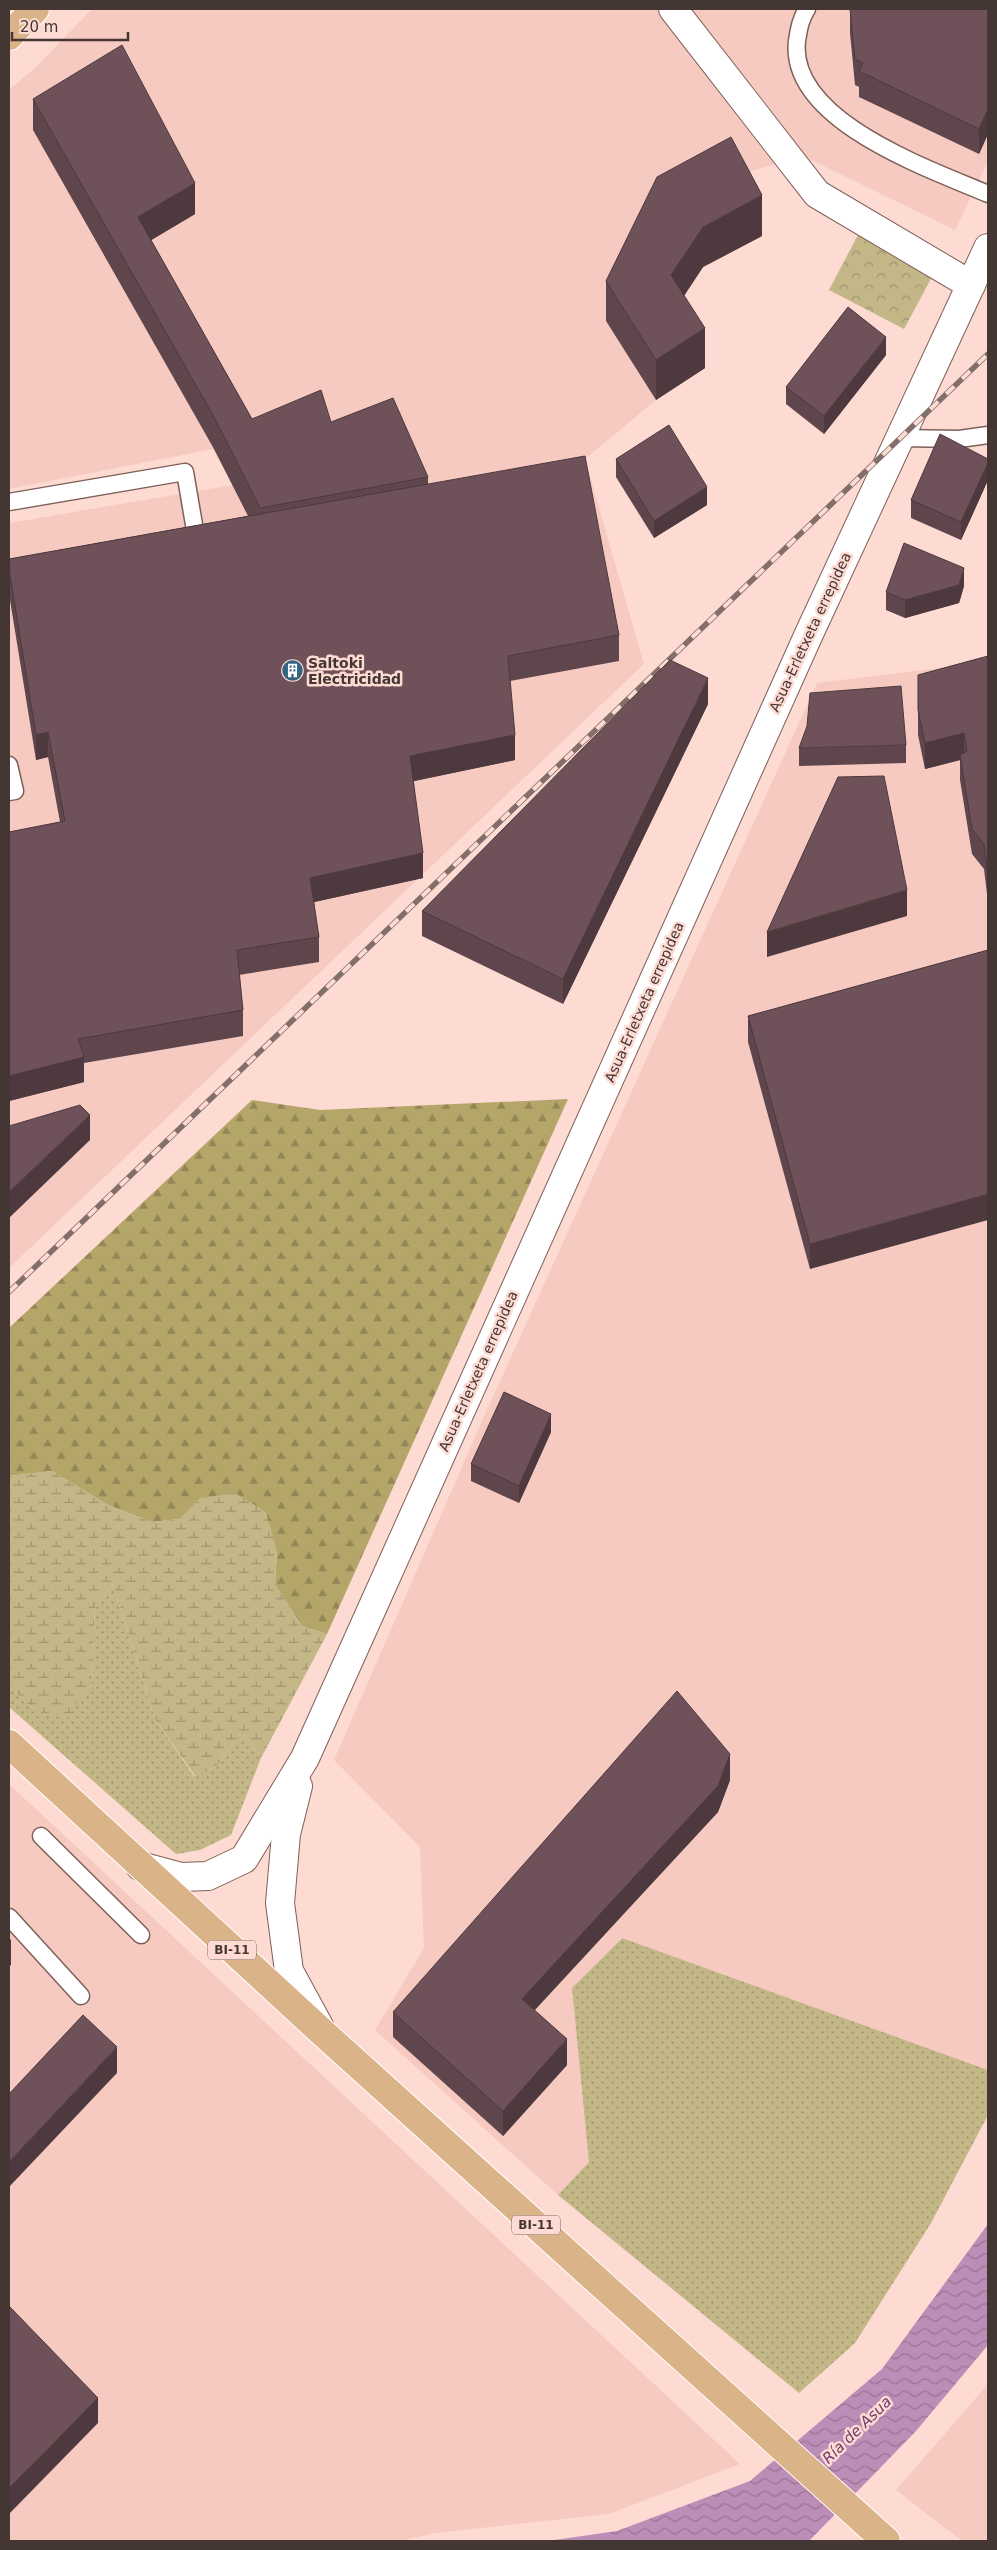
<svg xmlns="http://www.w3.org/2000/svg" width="997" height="2550" viewBox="0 0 997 2550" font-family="'DejaVu Sans',sans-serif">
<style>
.built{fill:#f6cac1}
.grass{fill:url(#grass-dots)}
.forest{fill:url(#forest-firs)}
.wetland{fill:url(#wetland-marsh)}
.park{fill:url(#park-crowns)}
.water{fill:url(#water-waves)}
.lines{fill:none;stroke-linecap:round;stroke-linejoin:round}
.lane-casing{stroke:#7e6059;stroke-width:19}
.street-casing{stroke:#7e6059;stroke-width:30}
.primary-casing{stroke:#fff;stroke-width:30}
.lane{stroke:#fff;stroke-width:16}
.street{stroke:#fff;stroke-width:28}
.primary{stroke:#dbb388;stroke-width:28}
.rail-casing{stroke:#836f6a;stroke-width:5.5}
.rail{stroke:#fddad2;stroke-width:4;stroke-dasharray:11;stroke-linecap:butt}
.wall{fill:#5f464d}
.shaded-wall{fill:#4d393e}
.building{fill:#6e5159;stroke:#4d393e}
.labels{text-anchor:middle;stroke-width:5;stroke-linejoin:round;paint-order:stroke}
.shield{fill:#fddad2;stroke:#7b6763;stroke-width:1}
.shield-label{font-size:12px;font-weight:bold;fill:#433633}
.street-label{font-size:14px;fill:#433633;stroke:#fddad2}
.poi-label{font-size:14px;font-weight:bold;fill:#433633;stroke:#fddad2;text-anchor:start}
.water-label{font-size:15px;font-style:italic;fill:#73396f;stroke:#fddad2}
</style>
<defs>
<pattern id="grass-dots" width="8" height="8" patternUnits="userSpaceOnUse" patternTransform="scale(1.25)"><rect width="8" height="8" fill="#c3b687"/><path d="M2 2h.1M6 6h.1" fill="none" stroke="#a0956f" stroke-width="1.8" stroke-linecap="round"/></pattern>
<pattern id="forest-firs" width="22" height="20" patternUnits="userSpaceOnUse" patternTransform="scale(1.25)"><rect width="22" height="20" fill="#b4a569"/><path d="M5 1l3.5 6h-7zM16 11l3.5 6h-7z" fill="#948757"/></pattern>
<pattern id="wetland-marsh" width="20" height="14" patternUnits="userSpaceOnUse" patternTransform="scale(1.25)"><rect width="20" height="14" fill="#c3b687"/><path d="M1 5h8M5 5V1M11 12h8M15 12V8" fill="none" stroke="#a0956f"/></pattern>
<pattern id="park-crowns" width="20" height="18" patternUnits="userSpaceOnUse" patternTransform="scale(1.25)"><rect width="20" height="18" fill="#c3b687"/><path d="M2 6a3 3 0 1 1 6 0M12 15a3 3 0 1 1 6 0" fill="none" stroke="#a0956f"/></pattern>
<pattern id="water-waves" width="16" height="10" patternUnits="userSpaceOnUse" patternTransform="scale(1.25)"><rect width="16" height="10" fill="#bc8db7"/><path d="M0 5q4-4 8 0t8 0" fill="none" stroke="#9a7495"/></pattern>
</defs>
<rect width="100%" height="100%" fill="#fddad2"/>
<!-- built -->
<g class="built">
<path d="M92 9H988V161L955 230 803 156 731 177 606 321 656 400 585 459 644 664 9 1268V523L233 485 213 449 9 489V90L37 66Z"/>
<path d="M988 662V2070L621 1938 572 1988 589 2162 558 2195 375 2030 424 1948 420 1847 334 1760 482 1421 817 683Z"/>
<path d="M9 1784 740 2464 609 2514 436 2533 399 2541H9Z"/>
<path d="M988 2384V2541H962L896 2490Z"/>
</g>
<!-- grass -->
<g class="grass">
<path d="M113 1584 155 1719 194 1776 216 1767 242 1731 261 1758 231 1835 200 1850 176 1854 9 1707V1686L34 1710 92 1684 95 1608Z"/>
<path d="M622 1938 988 2070V2115L931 2223 855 2343 799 2393 558 2195 589 2162 572 1988Z"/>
</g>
<!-- forest -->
<path class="forest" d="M568 1099 327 1634 302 1626 275 1585 277 1551 201 1498 180 1519 152 1522 108 1505 52 1471 9 1476V1328L252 1100 320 1110Z"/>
<!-- wetland -->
<path class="wetland" d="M52 1471 108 1505 152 1522 180 1519 201 1498 235 1493 266 1512 277 1551 275 1585 302 1626 327 1634 261 1758 242 1731 216 1767 195 1776 155 1719 113 1584 95 1608 92 1684 67 1718 34 1710 9 1686V1476Z"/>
<!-- park -->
<path class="park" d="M858 235 933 275 904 329 829 290Z"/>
<!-- water -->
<path class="water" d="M988 2224V2345L916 2431 809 2541H548L617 2531 750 2481 882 2369Z"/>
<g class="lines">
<defs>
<g id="lane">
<path d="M807 9C800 20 799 29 797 41 788 121 930 169 988 194"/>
<path d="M900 438 959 439 988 435"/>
<path d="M9 502 185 472 198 548"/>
<path d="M9 765 15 791 9 792"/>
<path d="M41 1836 141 1935"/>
<path d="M9 1917 81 1996"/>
</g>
<g id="street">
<path d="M673 9 817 194 971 285"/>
<path d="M298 1786 286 1834 280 1903 289 1971 320 2028"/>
<path d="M140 1866 181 1877 208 1876 244 1859 305 1758 808 636 988 248"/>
</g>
<g id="primary">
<path d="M9 36 35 9"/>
<path d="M9 1744 323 2033 886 2541"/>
</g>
</defs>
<!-- lane casing -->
<use href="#lane" class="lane-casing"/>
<!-- street casing -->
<use href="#street" class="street-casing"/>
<!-- primary casing -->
<use href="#primary" class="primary-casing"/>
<!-- lane -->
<use href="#lane" class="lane"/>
<!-- street -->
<use href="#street" class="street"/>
<!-- primary -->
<use href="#primary" class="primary"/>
<defs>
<path id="rail" d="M9 1292 988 354"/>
</defs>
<!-- rail casing -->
<use href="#rail" class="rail-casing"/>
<!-- rail -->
<use href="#rail" class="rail"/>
</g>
<!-- wall -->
<g class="wall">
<path d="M850 9H988V134L979 154 859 97V87L855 85 850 33Z"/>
<path d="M33 99 195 214 151 240 252 419 331 422 428 477V484L619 635V661L510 681 515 760 413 781 423 878 314 902 319 937V962L239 975 243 1010V1036L84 1063V1082L9 1101V832L60 822 48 757 36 760 9 594V559L248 516 214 449 33 130Z"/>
<path d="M762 236 703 267 684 296 705 368 656 400 606 321V281Z"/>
<path d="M886 355 824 434 786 404V387Z"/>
<path d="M616 459 707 505 654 538 616 477Z"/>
<path d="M988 459V480L961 540 911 518V500Z"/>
<path d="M964 586 959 603 905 618 886 610V592Z"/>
<path d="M988 656V902L984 869 972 854 960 780V760L925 769 918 735V675Z"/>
<path d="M708 704 563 1004 422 936V911Z"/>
<path d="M906 745V763L799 766V748Z"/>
<path d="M988 950 810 1269 748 1042V1016Z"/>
<path d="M551 1432 519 1503 471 1481V1464Z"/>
<path d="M730 1780 718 1812 534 2010 567 2065 503 2136 393 2037V2012Z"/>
</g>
<!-- shaded-wall -->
<g class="shaded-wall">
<path d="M988 109V134L979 154V129Z"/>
<path d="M195 183V214L138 248V217Z"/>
<path d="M762 195V236L703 267 671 315V275L703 227Z"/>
<path d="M705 328V368L656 400V360Z"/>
<path d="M886 337V355L824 434V416Z"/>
<path d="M988 463V480L961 540V522Z"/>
<path d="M707 487V505L654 538V521Z"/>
<path d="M964 568V586L959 603 905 618V600Z"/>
<path d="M708 678V704L563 1004V979Z"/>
<path d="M48 732V757L36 760V735Z"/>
<path d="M964 733V759L960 755V760L925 769V743Z"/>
<path d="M515 735V760L410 782V756Z"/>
<path d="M423 853V878L310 903V878Z"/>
<path d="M907 890V916L767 957V932Z"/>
<path d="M84 1057V1082L9 1101V1076Z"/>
<path d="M90 1115V1140L9 1218V1192Z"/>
<path d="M988 1194V1220L810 1269V1244Z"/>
<path d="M551 1414V1432L519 1503V1486Z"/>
<path d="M730 1754V1780L718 1812 522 2024V1999Z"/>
<path d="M11 1939V1965L9 1966V1941Z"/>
<path d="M567 2039V2065L503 2136V2111Z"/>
<path d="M117 2047V2073L9 2187V2162Z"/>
<path d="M98 2398V2423L9 2514V2488Z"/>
</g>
<!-- building -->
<g class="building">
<path d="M850 9H988V109L979 129 859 71 863 63 855 59Z"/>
<path d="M122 45 195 183 138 217 252 419 321 390 331 422 393 398 428 477 260 508 214 417 33 99Z"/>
<path d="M731 137 762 195 703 227 671 275 705 328 656 360 606 281 657 177Z"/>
<path d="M848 307 886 337 824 416 786 387Z"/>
<path d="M669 425 707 487 654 521 616 459Z"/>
<path d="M940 434 988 459V463L961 522 911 500Z"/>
<path d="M585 456 619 635 508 656 515 735 410 756 423 853 310 878 319 937 237 950 243 1010 78 1039 84 1057 9 1076V832L65 821 48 732 36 735 9 569V559Z"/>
<path d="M904 543 964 568 959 585 905 600 886 592Z"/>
<path d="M988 656V877L984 844 972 829 960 755 967 751 964 733 925 743 918 710V675Z"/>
<path d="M670 660 708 678 563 979 422 911Z"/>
<path d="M901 686 906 745 799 748 807 726 810 693Z"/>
<path d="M884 776 907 890 767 932 838 777Z"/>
<path d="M988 950V1194L810 1244 748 1016Z"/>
<path d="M80 1105 90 1115 9 1192V1126Z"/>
<path d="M504 1392 551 1414 519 1486 471 1464Z"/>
<path d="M677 1691 730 1754 718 1786 522 1999 567 2039 503 2111 393 2012Z"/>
<path d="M83 2015 117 2047 9 2162V2094Z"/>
<path d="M9 2306 98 2398 9 2488Z"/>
</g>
<!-- icons -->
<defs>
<symbol id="building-disc" viewBox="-11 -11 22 22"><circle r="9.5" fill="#326481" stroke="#fddad2"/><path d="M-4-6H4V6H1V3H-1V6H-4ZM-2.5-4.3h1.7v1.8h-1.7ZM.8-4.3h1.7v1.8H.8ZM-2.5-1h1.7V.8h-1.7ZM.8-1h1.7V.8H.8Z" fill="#fff"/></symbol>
</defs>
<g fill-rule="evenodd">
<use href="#building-disc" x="280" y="658" width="25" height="25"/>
</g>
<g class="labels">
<!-- shield labels -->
<g class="shield">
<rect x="208" y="1940.5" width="48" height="19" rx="4"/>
<rect x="512" y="2215.5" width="48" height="19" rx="4"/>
</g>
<g class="shield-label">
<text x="232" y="1954">BI-11</text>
<text x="536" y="2229">BI-11</text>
</g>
<!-- street labels -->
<g class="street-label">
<text transform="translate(810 632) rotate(-65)" y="5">Asua-Erletxeta errepidea</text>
<text transform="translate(644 1002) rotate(-66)" y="5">Asua-Erletxeta errepidea</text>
<text transform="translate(478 1371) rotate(-66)" y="5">Asua-Erletxeta errepidea</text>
</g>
<!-- poi labels -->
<g class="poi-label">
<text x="308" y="668">Saltoki<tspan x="308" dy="16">Electricidad</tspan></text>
</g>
<!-- water labels -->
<g class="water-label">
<text transform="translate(857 2430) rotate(-44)" y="5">Ría de Asua</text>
</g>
</g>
<!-- border -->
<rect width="997" height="2550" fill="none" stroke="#433633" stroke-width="20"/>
<!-- scale -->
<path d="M12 32v8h116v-8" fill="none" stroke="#433633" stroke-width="2.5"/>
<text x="20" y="32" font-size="15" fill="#433633" stroke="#fddad2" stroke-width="4" paint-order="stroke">20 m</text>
</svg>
